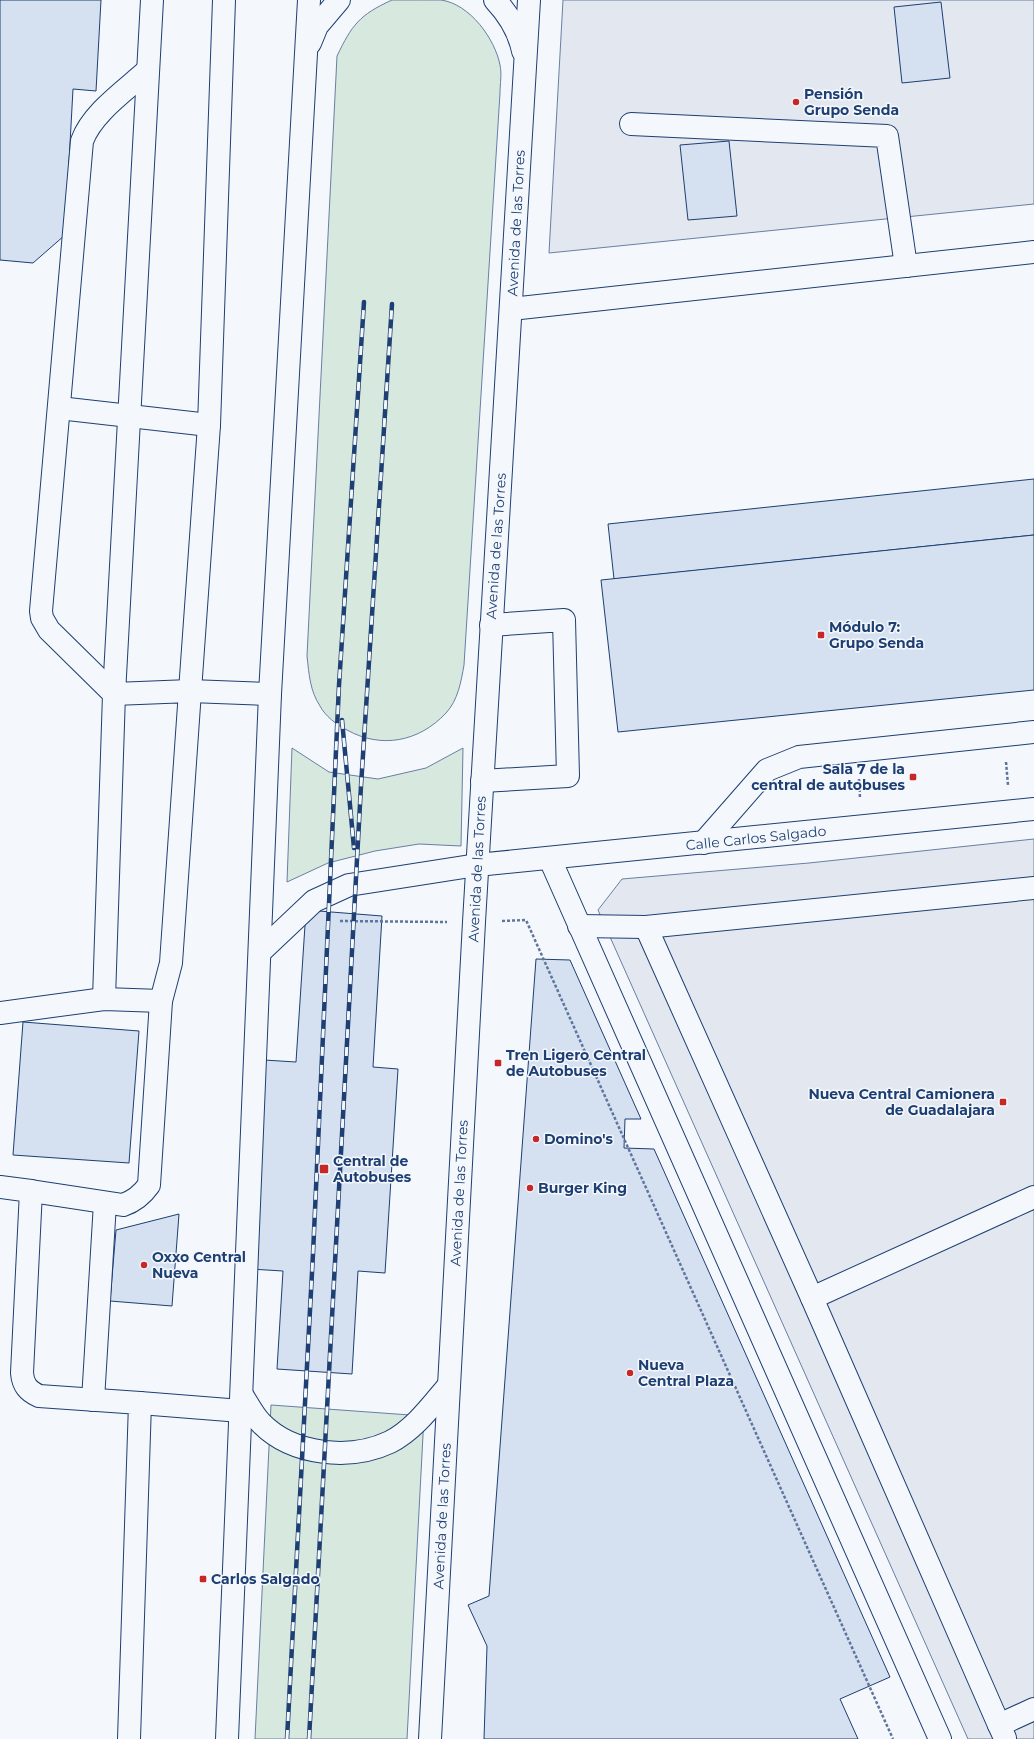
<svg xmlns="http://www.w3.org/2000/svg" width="1034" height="1739" viewBox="0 0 1034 1739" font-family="Montserrat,sans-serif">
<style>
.green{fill:#d7e8df;stroke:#687fa3}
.parking{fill:#e3e8f0;stroke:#687fa3}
.building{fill:#d5e0f0;stroke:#1d3f73}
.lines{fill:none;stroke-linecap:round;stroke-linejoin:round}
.minor-casing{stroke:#1d3f73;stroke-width:24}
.path{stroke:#5e769c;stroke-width:2.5;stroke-dasharray:3 2;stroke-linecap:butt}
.minor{stroke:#f4f7fb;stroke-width:22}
.rail-casing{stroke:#1d3f73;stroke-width:4.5}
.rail{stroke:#f4f7fb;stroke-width:3;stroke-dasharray:9;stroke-linecap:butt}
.poi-dot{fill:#c62828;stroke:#f4f7fb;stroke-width:1.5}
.labels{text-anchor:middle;stroke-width:3;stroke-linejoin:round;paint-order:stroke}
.poi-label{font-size:14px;font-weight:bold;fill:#1d3f73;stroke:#f4f7fb;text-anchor:start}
.street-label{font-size:14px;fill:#1d3f73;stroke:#f4f7fb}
</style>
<rect width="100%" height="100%" fill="#f4f7fb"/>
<!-- green -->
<g class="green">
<path d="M392 0C408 0 425 0 441 0 470 4 495 39 500 65 502 74 500 84 500 93L464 665C461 682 458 700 446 713 419 742 381 749 347 730 337 725 325 716 320 706 310 691 309 674 307 656L337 56C352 25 359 15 392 0Z"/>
<path d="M292 748 329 772 378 779 426 768 463 748 461 846 419 844 375 851 328 863 287 882Z"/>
<path d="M271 1405 424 1416 407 1739H255Z"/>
</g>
<!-- parking -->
<g class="parking">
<path d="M563 0H1034V204L549 253Z"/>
<path d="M1034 839V1739H968L598 910 622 879 809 863Z"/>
</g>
<!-- building -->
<g class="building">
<path d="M0 0H101L96 91 73 89 65 235 33 263 0 260Z"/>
<path d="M941 2 950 78 902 83 894 7Z"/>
<path d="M729 141 737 216 688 220 680 145Z"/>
<path d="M1034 479V535L614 579 608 524Z"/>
<path d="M1034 535V690L618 732 601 580Z"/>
<path d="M306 910 382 916 373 1067 398 1069 385 1273 358 1271 352 1374 277 1369 283 1271 250 1269 264 1060 296 1062Z"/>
<path d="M536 959 570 960 641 1119H625L624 1148 654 1149 890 1677 840 1699 858 1739H484L487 1646 468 1605 489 1596Z"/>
<path d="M23 1022 139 1031 129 1163 13 1155Z"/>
<path d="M179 1214 172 1306 110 1301 116 1230Z"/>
</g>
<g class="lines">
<defs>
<g id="minor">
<path d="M224 0 209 425 190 691 270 694"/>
<path d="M495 0C509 15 519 31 523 51"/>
<path d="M310 43 317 26 339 0"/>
<path d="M631 124 887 136 906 266"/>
<path d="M511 309 1034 252"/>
<path d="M59 408 209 425"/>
<path d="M482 781 568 776 564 620 491 625"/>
<path d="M703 843 767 770 799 757 1034 732"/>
<path d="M550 859 940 1739"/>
<path d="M579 926 646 927 1034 888"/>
<path d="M646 927 812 1298 999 1725"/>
<path d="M260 952 314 901 349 885 477 865 1034 809"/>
<path d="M104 999 114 694 49 630 42 618 41 611 82 141C92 113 126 90 148 70"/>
<path d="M0 1013 104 999 161 1001 171 963 190 691 114 694 152 0"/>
<path d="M0 1187 31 1191 22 1373C23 1385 28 1391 39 1396L140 1403 129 1739"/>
<path d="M31 1191 123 1205C135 1201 142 1195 149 1185L161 1001"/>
<path d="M812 1298 1034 1197"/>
<path d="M242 1395C248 1404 253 1415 261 1423 292 1455 350 1461 390 1442 414 1430 432 1405 449 1385"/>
<path d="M93 1400 105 1203"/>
<path d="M140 1403 241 1411"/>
<path d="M1005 1738 999 1725 1034 1709"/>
<path d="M227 1739 270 694 309 0"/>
<path d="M430 1739 474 922 529 0"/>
</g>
</defs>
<!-- minor casing -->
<use href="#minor" class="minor-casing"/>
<!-- path -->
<g class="path">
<path d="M1006 762 1008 785"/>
<path d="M859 779 860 798"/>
<path d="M340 921 447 922"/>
<path d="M502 921 526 920 893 1739"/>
</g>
<!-- minor -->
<use href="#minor" class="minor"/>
<defs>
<g id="rail">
<path d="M342 720 354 848"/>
<path d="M287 1739 313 1254 339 685 364 302"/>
<path d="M309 1739 361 786 392 304"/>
</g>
</defs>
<!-- rail casing -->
<use href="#rail" class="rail-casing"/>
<!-- rail -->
<use href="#rail" class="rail"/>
</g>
<!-- markers -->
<g class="poi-dot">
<circle cx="796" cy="102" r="4"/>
<rect x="817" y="631" width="8" height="8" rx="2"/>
<rect x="909" y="773" width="8" height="8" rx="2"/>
<rect x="494" y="1059" width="8" height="8" rx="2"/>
<rect x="999" y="1098" width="8" height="8" rx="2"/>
<circle cx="536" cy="1139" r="4"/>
<rect x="319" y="1164" width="10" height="10" rx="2"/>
<circle cx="530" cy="1188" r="4"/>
<circle cx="144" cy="1265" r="4"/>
<circle cx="630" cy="1373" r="4"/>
<rect x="199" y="1575" width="8" height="8" rx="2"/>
</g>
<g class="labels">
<!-- poi labels -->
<g class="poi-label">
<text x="804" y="99">Pensión<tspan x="804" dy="16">Grupo Senda</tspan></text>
<text x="829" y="632">Módulo 7:<tspan x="829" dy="16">Grupo Senda</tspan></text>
<text x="905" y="774" text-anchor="end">Sala 7 de la<tspan x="905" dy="16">central de autobuses</tspan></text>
<text x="506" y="1060">Tren Ligero Central<tspan x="506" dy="16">de Autobuses</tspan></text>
<text x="995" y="1099" text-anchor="end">Nueva Central Camionera<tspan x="995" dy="16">de Guadalajara</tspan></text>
<text x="544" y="1144">Domino's</text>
<text x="333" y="1166">Central de<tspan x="333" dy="16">Autobuses</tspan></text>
<text x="538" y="1193">Burger King</text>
<text x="152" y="1262">Oxxo Central<tspan x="152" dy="16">Nueva</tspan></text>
<text x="638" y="1370">Nueva<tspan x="638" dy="16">Central Plaza</tspan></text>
<text x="211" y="1584">Carlos Salgado</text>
</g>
<!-- street labels -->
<g class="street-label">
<text transform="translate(516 223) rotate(-87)" y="5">Avenida de las Torres</text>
<text transform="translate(496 546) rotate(-86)" y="5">Avenida de las Torres</text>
<text transform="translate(756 838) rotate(-6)" y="5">Calle Carlos Salgado</text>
<text transform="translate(477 869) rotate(-87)" y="5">Avenida de las Torres</text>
<text transform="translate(459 1193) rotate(-87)" y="5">Avenida de las Torres</text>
<text transform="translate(442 1516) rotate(-87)" y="5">Avenida de las Torres</text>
</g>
</g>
</svg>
